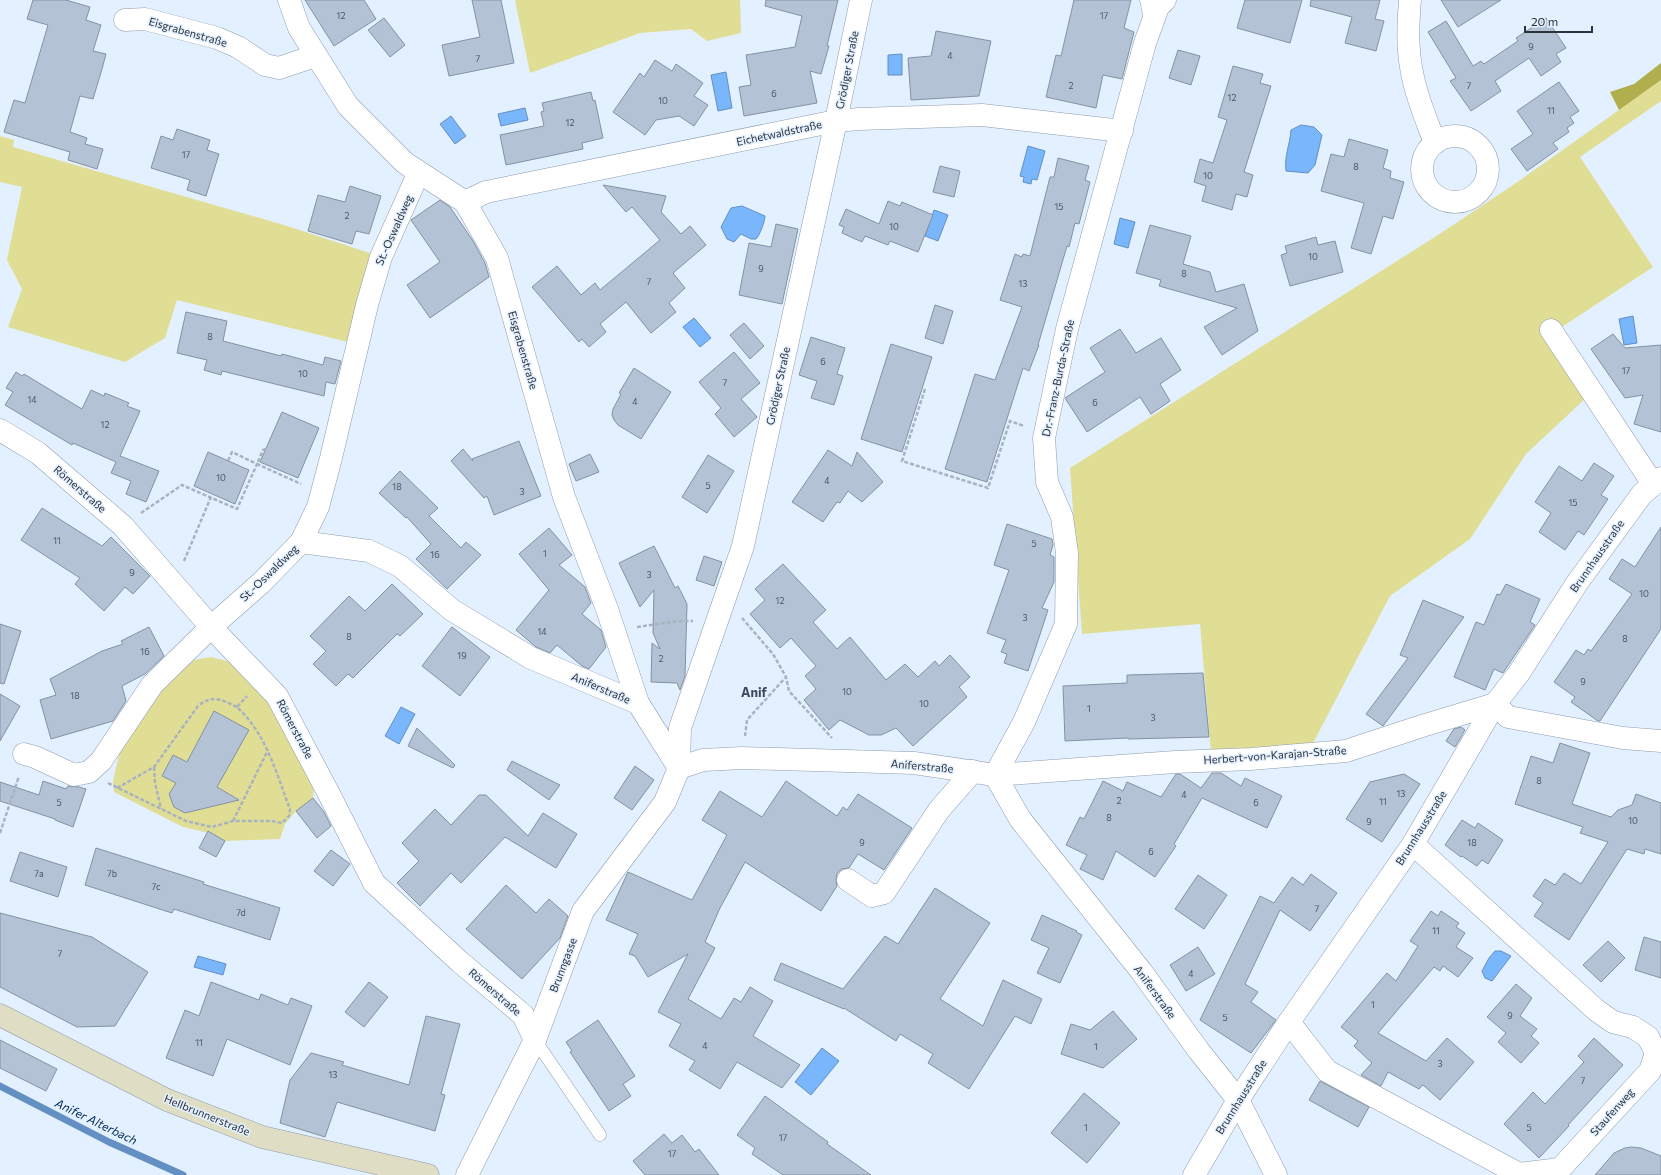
<svg xmlns="http://www.w3.org/2000/svg" width="1661" height="1175" viewBox="0 0 1661 1175" font-family="Commissioner,sans-serif">
<style>
.green{fill:#e0de95}
.forest{fill:#b1ae4e}
.water{fill:#7ab6fc;stroke:#638fc2}
.lines{fill:none;stroke-linecap:round;stroke-linejoin:round}
.stream{stroke:#638fc2;stroke-width:7}
.building{fill:#b3c2d5;stroke:#8392a3}
.lane-casing{stroke:#8d9cae;stroke-width:13}
.street-casing{stroke:#8d9cae;stroke-width:23}
.secondary-casing{stroke:#8d9cae;stroke-width:23}
.path{stroke:#a9b3c0;stroke-width:2.5;stroke-dasharray:4 2;stroke-linecap:butt}
.lane{stroke:#fff;stroke-width:12}
.street{stroke:#fff;stroke-width:22}
.secondary{stroke:#dfdec4;stroke-width:22}
.labels{text-anchor:middle;stroke-width:3;stroke-linejoin:round;paint-order:stroke}
.number-label{font-size:9px;fill:#4e5761}
.street-label{font-size:11px;fill:#2d333a;stroke:#e3f0ff}
.water-label{font-size:12px;font-style:italic;fill:#002953;stroke:#e3f0ff}
.quarter-label{font-size:13px;font-weight:bold;fill:#3c4959;stroke:#e3f0ff}
</style>
<rect width="100%" height="100%" fill="#e3f0ff"/>
<!-- green -->
<g class="green">
<path d="M515 0H740L741 33 707 41 691 29 640 33 530 73Z"/>
<path d="M1661 80V101L1580 157 1653 267 1545 338 1586 398 1526 454 1470 539 1390 596 1311 747 1211 753 1200 624 1082 634 1070 468 1438 235 1519 181Z"/>
<path d="M0 136 14 140 13 147 284 225 376 255 348 342 177 300 165 338 125 362 8 327 22 289 7 260 22 187 0 182Z"/>
<path d="M211 657 227 661 244 674 264 697 279 718 314 782 313 798 296 811 285 824 280 839 225 841 213 834 183 827 114 792 113 781 121 746 156 691 194 660Z"/>
</g>
<!-- forest -->
<path class="forest" d="M1661 63V80L1619 110 1610 92 1634 84Z"/>
<!-- water -->
<g class="water">
<path d="M902 54V75H888V55Z"/>
<path d="M726 72 732 108 718 111 711 75Z"/>
<path d="M525 108 528 120 501 126 498 114Z"/>
<path d="M451 116 466 136 455 144 440 124Z"/>
<path d="M1301 125 1314 127 1322 135 1315 165 1308 173 1286 171C1284 156 1290 145 1291 130Z"/>
<path d="M1028 146 1045 151 1037 180 1032 179 1031 184 1023 182 1024 177 1020 176Z"/>
<path d="M742 206 765 216C765 221 760 235 756 239H751L741 234 734 242 727 239 721 227 731 208Z"/>
<path d="M934 210 948 215 938 241 925 236Z"/>
<path d="M1120 218 1135 222 1128 248 1114 244Z"/>
<path d="M1633 316 1637 343 1624 345 1619 319Z"/>
<path d="M694 318 711 338 700 347 683 327Z"/>
<path d="M401 707 415 714 399 744 385 736Z"/>
<path d="M1495 951H1501L1511 956 1492 981 1485 978 1482 971 1489 958Z"/>
<path d="M198 956 226 964 223 975 194 967Z"/>
<path d="M822 1048 839 1061 811 1095 795 1082Z"/>
</g>
<g class="lines">
<!-- stream -->
<path class="stream" d="M0 1086 109 1142 183 1175"/>
</g>
<!-- building -->
<g class="building">
<path d="M33 0H66L90 7 86 20 101 25 93 51 106 54 102 69 93 99 80 96 70 132 87 138 85 144 103 149 97 169 68 160 70 152 4 132 14 100 25 103 48 25 27 19Z"/>
<path d="M305 0H364L376 19 334 46Z"/>
<path d="M472 0H501L514 63 449 76 442 45 480 37Z"/>
<path d="M766 0H838L827 46H829L821 74 810 71 817 103 744 116 739 87 751 85 746 55 795 47 802 16 765 6Z"/>
<path d="M1074 0H1131L1124 28 1134 32 1122 79 1103 75 1096 108 1046 97 1056 55 1061 56Z"/>
<path d="M1245 0H1302L1290 43 1237 28Z"/>
<path d="M1311 0H1380L1375 19 1384 21 1376 51 1345 43 1352 17 1310 6Z"/>
<path d="M1441 0H1501L1458 27Z"/>
<path d="M384 18 405 45 390 57 368 30Z"/>
<path d="M1546 18 1566 48 1556 54 1561 62 1541 76 1529 58 1495 81 1501 91 1471 111 1450 81 1456 78 1428 32 1446 21 1473 66 1481 61 1484 64 1518 41 1516 38Z"/>
<path d="M936 31 991 41 979 96 911 100 908 58 931 56Z"/>
<path d="M1178 50 1200 56 1191 85 1169 78Z"/>
<path d="M655 60 672 71 676 64 703 83 694 96 708 105 694 126 679 116 656 120 645 135 613 112 640 73 644 77Z"/>
<path d="M1233 66 1263 74 1260 83 1271 86 1244 172 1253 175 1247 197 1236 194 1232 210 1202 201 1206 186 1194 182 1200 159 1213 163 1227 120 1218 117Z"/>
<path d="M1559 82 1579 111 1570 117 1574 123 1567 128 1569 132 1553 143 1558 149 1527 171 1511 149 1533 134 1517 111Z"/>
<path d="M591 92 593 101 595 100 603 138 582 143 583 149 506 165 500 135 544 126 541 112 544 111 542 103Z"/>
<path d="M177 129 210 140 207 150 219 154 206 196 187 190 190 180 151 168 161 136 173 140Z"/>
<path d="M1349 139 1388 150 1383 168 1391 171 1390 178 1404 182 1393 219 1383 216 1371 254 1351 248 1364 203 1321 191 1331 154 1344 157Z"/>
<path d="M1058 158 1089 166 1085 180 1090 182 1079 224 1075 223 1069 247 1067 246 1038 345H1039L1029 371 1023 368 987 482 945 469 975 374 995 380 1022 307 1000 300 1015 254 1022 257 1023 254 1030 256 1050 177H1054Z"/>
<path d="M940 166 960 171 954 197 933 192Z"/>
<path d="M603 185 666 196 661 212 681 234 690 226 706 245 673 273 685 288 669 303 676 312 651 333 626 302 600 324 606 332 589 347 582 339 579 342 532 287 557 266 581 295 595 283 600 290 660 240 632 207 626 212Z"/>
<path d="M350 186 381 196 369 234 356 231 352 244 308 231 318 195 345 202Z"/>
<path d="M440 200 450 207 473 241 485 263 489 277 430 318 407 285 440 262 411 220Z"/>
<path d="M888 201 900 206 902 202 933 215 918 252 890 241 888 245 865 236 862 242 842 233 844 227 839 225 846 209 879 224Z"/>
<path d="M776 224 798 229 782 304 739 295 749 243 771 247Z"/>
<path d="M1150 225 1191 236 1183 264 1210 272 1216 292 1244 284 1258 331 1222 355 1204 327 1237 308 1159 286 1161 280 1136 273Z"/>
<path d="M1316 237 1318 245 1335 241 1343 272 1290 286 1281 255 1287 253 1285 246Z"/>
<path d="M935 305 953 311 943 344 925 338Z"/>
<path d="M186 312 227 321 223 341 281 356 282 354 323 365 325 357 341 361 335 384 326 382 324 396 222 371 221 375 204 370 207 360 177 353Z"/>
<path d="M744 323 764 346 750 359 730 335Z"/>
<path d="M1120 329 1136 353 1161 338 1181 370 1160 384 1170 401 1151 414 1140 397 1087 432 1065 398 1105 372 1090 348Z"/>
<path d="M1613 334 1625 348 1661 345V432L1634 424 1643 395 1625 398 1591 349Z"/>
<path d="M811 337 845 348 837 374 843 376 834 405 811 398 817 381 799 375Z"/>
<path d="M891 344 932 357 902 452 861 439Z"/>
<path d="M734 352 760 383 741 399 757 417 734 437 715 414 721 408 699 382Z"/>
<path d="M634 368 671 392 641 439 618 425 614 420 612 415 613 409 621 394 619 393Z"/>
<path d="M16 372 22 376 24 374 82 409 91 390 104 396 105 393 129 403 127 406 140 411 120 456 159 471 146 502 126 494 131 481 111 473 116 462 73 443 72 445 5 405 13 392 6 388Z"/>
<path d="M282 412 319 428 298 478 260 462Z"/>
<path d="M519 441 541 496 494 515 487 496 484 498 451 461 463 449 473 461 472 459Z"/>
<path d="M828 450 852 466 857 452 883 482 862 502 848 491 840 503 837 502 823 522 792 502Z"/>
<path d="M208 452 249 470 235 504 194 486Z"/>
<path d="M590 454 599 472 576 481 569 464Z"/>
<path d="M708 455 734 471 707 513 682 497Z"/>
<path d="M1594 463 1614 476 1601 495 1608 499 1584 535 1578 531 1565 550 1539 532 1551 513 1535 502 1559 466 1582 481Z"/>
<path d="M400 471 438 508 429 516 461 548 466 542 481 555 447 589 416 559 431 544 407 517 406 518 379 493Z"/>
<path d="M42 508 102 546 111 537 150 576 133 594 125 587 104 611 75 584 80 578 21 540Z"/>
<path d="M1007 524 1052 539 1053 545 1050 555 1054 557V582L1042 608 1048 610 1028 671 1004 663 1007 654 1001 652 1006 640 987 633 1009 570 994 565Z"/>
<path d="M1661 527V629L1600 721H1598L1571 702 1575 697 1554 682 1576 650 1584 655 1588 649 1591 651 1632 594 1609 579 1622 559 1635 567Z"/>
<path d="M549 528 572 555 559 565 585 587 591 603 582 614 601 630 606 647 589 669 582 666 557 645 550 653 536 647 516 630 549 590 519 554Z"/>
<path d="M654 546 675 588 678 586 687 604 685 676 680 690 677 683 651 682 652 643 660 649 653 633 654 590 640 607 619 563Z"/>
<path d="M704 556 722 562 714 586 696 580Z"/>
<path d="M783 564 826 610 813 622 837 649 850 637 886 680 905 664 918 677 935 661 939 666 950 655 970 677 959 687 967 697 913 746 896 728 881 735H869L840 720 829 730 804 700 816 689 805 676 816 666 791 638 780 648 750 614 765 600 755 589Z"/>
<path d="M392 584 423 614 400 636 397 634 353 678 348 674 336 686 313 664 326 651 310 636 349 596 365 611Z"/>
<path d="M1506 584 1540 599 1530 622 1535 625 1503 673 1494 669 1485 690 1454 677 1476 622 1484 625 1497 594 1500 595Z"/>
<path d="M1423 600 1464 617 1383 726 1366 714 1408 658 1400 655Z"/>
<path d="M0 624 21 631 4 684 0 683Z"/>
<path d="M149 627 164 656 145 674 122 686 126 701 113 721 51 739 40 700 56 695 50 679 102 651 123 644 121 641Z"/>
<path d="M452 627 490 657 460 696 422 666Z"/>
<path d="M1203 673 1209 737 1128 739V738L1065 741 1063 686 1127 683V675Z"/>
<path d="M0 694 20 706 0 741Z"/>
<path d="M214 711 249 730 217 787 239 800 185 813 174 807 169 794 176 783 162 776 173 755 187 762Z"/>
<path d="M1461 727 1465 730 1455 747 1446 741 1454 729Z"/>
<path d="M417 728 455 765 453 768 408 746Z"/>
<path d="M1560 743 1590 753 1572 804 1611 817 1618 810 1632 805 1636 794 1661 803V854L1645 849 1644 854 1627 849 1569 940 1534 916 1543 903 1533 896 1545 879 1555 885 1564 873 1581 884 1608 842 1580 833 1583 827 1515 804 1531 756 1553 763Z"/>
<path d="M512 761 560 785 549 800 507 770Z"/>
<path d="M635 766 654 780 632 810 614 798Z"/>
<path d="M1212 773H1221L1241 786 1245 778 1282 796 1267 828 1202 798 1174 844 1176 846 1155 877 1116 851 1103 880 1080 869 1087 855 1066 845 1080 817 1084 819 1103 781 1123 791 1127 782 1161 797 1176 774H1180L1201 788Z"/>
<path d="M1404 774 1420 784 1382 842 1346 819 1370 782Z"/>
<path d="M43 781 66 789 68 786 79 787 86 789 73 827 55 820V819L0 801V782L39 795Z"/>
<path d="M786 781 837 816 843 807 847 810 858 794 912 828 884 870 858 854 849 868 842 869 837 873 836 880 837 886 821 911 745 862 720 908 705 942 715 948 688 999 721 1019 734 998 741 1002 750 987 773 1001 753 1036 800 1065 782 1088 737 1062 720 1089 689 1070 695 1061 669 1046 681 1024 658 1012 688 954 648 977 635 956 629 954 638 934 606 920 628 872 692 900 727 835 702 820 720 791 762 817Z"/>
<path d="M479 795H486L528 836 543 813 577 834 556 868 505 837 461 883 451 873 420 906 397 883 419 861 402 843 435 809 451 825Z"/>
<path d="M313 798 324 812 331 826 317 838 296 811Z"/>
<path d="M1462 820 1475 828 1478 823 1503 840 1488 864 1482 860 1477 866 1462 856 1461 857 1445 845Z"/>
<path d="M208 831 225 841 216 857 199 848Z"/>
<path d="M96 848 204 882 203 884 280 908 270 940 174 909 172 913 85 885Z"/>
<path d="M331 850 350 864 333 886 314 871Z"/>
<path d="M20 852 67 867 58 897 10 881Z"/>
<path d="M1311 874 1337 893 1310 931 1280 910 1245 984 1258 992 1251 1002 1276 1020 1251 1053 1200 1020 1260 896 1274 903 1292 877 1303 885Z"/>
<path d="M1198 875 1227 895 1204 929 1175 909Z"/>
<path d="M506 885 536 913 549 899 568 916 560 938 522 979 466 929Z"/>
<path d="M935 888 990 923 940 999 983 1026 1003 980 1042 999 1031 1024 1015 1016 969 1089 928 1063 933 1054 900 1034 896 1041 844 1008V1009L774 980 781 963 843 989 885 936 898 944Z"/>
<path d="M1431 911 1438 916 1441 911 1459 923 1456 927 1465 933 1456 947 1473 958 1458 977 1443 966 1440 971 1434 967 1378 1033 1426 1061 1447 1038 1474 1062 1440 1100 1423 1085 1419 1089 1388 1072 1381 1086 1361 1075 1372 1063 1354 1046 1358 1041 1341 1027 1387 973 1396 981 1418 946 1410 941Z"/>
<path d="M0 913 92 937 148 972 115 1026 77 1027 0 987Z"/>
<path d="M1042 915 1077 931 1076 932 1082 935 1060 983 1037 973 1049 948 1031 940Z"/>
<path d="M1644 937 1661 942V978L1635 970Z"/>
<path d="M1608 941 1625 958 1601 982 1583 965Z"/>
<path d="M1198 947 1215 974 1186 991 1170 965Z"/>
<path d="M211 982 259 1000 261 994 288 1005 291 998 312 1006 290 1065 227 1039 213 1076 166 1058 185 1010 199 1016Z"/>
<path d="M369 982 388 997 364 1027 345 1012Z"/>
<path d="M1516 984 1532 998 1520 1016 1537 1029 1531 1036 1539 1043 1521 1063 1498 1042 1506 1033 1487 1017Z"/>
<path d="M1113 1011 1137 1039 1103 1068 1061 1054 1071 1024 1090 1030Z"/>
<path d="M426 1016 460 1024 441 1094 445 1095 435 1131 337 1102 325 1137 280 1123 290 1080 311 1053 344 1062 342 1065 409 1085Z"/>
<path d="M598 1020 635 1076 623 1084 631 1096 609 1111 570 1052 572 1051 566 1042Z"/>
<path d="M1594 1038 1623 1065 1568 1125 1569 1126 1539 1158 1504 1124 1533 1092 1545 1104 1584 1062 1578 1056Z"/>
<path d="M0 1040 57 1069 46 1091 0 1068Z"/>
<path d="M1320 1081 1369 1107 1358 1127 1309 1100Z"/>
<path d="M1084 1093 1120 1123 1087 1163 1051 1133Z"/>
<path d="M765 1096 828 1142 827 1144 871 1175H783L752 1154 755 1148 737 1135Z"/>
<path d="M664 1134 672 1143 682 1135 695 1152 699 1149 719 1175H645L633 1161Z"/>
<path d="M1631 1147 1641 1148 1661 1156V1175H1595L1614 1153 1625 1148Z"/>
</g>
<g class="lines">
<defs>
<g id="lane">
<path d="M1146 0 1150 19"/>
<path d="M535 1040 600 1135"/>
</g>
<g id="street">
<path d="M289 0 299 28 348 106 405 163 465 202 497 258 564 497 607 609 638 703"/>
<path d="M1410 0C1408 22 1407 45 1411 67 1415 93 1426 119 1435 143"/>
<path d="M125 20 145 19 217 38 238 47 265 65 279 68 315 56"/>
<circle cx="1455" cy="169" r="33"/>
<path d="M465 202 486 192 836 121 859 119 982 115 1122 131"/>
<path d="M1551 330 1653 484"/>
<path d="M0 430 38 453 123 526 211 627 277 696 329 794 374 883 460 962 523 1015 535 1040"/>
<path d="M301 542 369 551 400 566 452 610 531 658 638 703 679 768"/>
<path d="M1495 704 1508 717 1623 738 1661 741"/>
<path d="M24 754 35 757 74 775 89 772 101 761 152 685 211 627 261 583 301 542 318 507 331 458 367 305 381 257 419 172"/>
<path d="M679 768 703 760 742 758 914 763 995 775 1175 762 1251 759 1346 751 1422 726 1495 704"/>
<path d="M995 775 1024 722 1066 624 1067 553 1062 517 1047 482 1044 438 1067 329 1145 43 1158 7 1165 0"/>
<path d="M995 775 1020 819 1141 971 1199 1051 1238 1100 1276 1175"/>
<path d="M848 880 872 896 884 893 939 810 973 771"/>
<path d="M1289 1022 1327 1071 1519 1174 1560 1169 1650 1071 1656 1053 1648 1037 1633 1027 1613 1022 1596 1010 1413 844"/>
<path d="M467 1175 535 1040 583 911 665 802 679 768 680 728 743 546 836 121 861 0"/>
<path d="M1194 1175 1238 1100 1289 1022 1413 844 1495 704 1519 673 1577 583 1642 494 1661 478"/>
</g>
<path id="secondary" d="M0 1015 167 1100 262 1137 428 1175"/>
</defs>
<!-- lane casing -->
<use href="#lane" class="lane-casing"/>
<!-- street casing -->
<use href="#street" class="street-casing"/>
<!-- secondary casing -->
<use href="#secondary" class="secondary-casing"/>
<!-- path -->
<g class="path">
<path d="M925 389 902 461 988 488 1010 421 1024 426"/>
<path d="M266 449 263 450 257 464 301 484"/>
<path d="M141 513 182 485 237 509 257 464 232 452 228 461"/>
<path d="M184 561 211 497"/>
<path d="M742 618 773 654 786 677 789 691 832 738"/>
<path d="M637 627 678 621H693"/>
<path d="M745 736 747 720 785 678"/>
<path d="M154 767 155 783 161 809"/>
<path d="M108 783 186 821 212 827 233 821H272L282 823 289 816 290 809C276 773 267 735 237 707L247 696"/>
<path d="M117 788 154 767 198 706C213 694 222 700 237 707"/>
<path d="M233 821 268 750"/>
<path d="M0 833 19 776"/>
</g>
<!-- lane -->
<use href="#lane" class="lane"/>
<!-- street -->
<use href="#street" class="street"/>
<!-- secondary -->
<use href="#secondary" class="secondary"/>
</g>
<g class="labels">
<!-- number labels -->
<g class="number-label">
<text x="341" y="19">12</text>
<text x="1104" y="19">17</text>
<text x="1531" y="50">9</text>
<text x="950" y="59">4</text>
<text x="478" y="62">7</text>
<text x="1071" y="89">2</text>
<text x="1469" y="89">7</text>
<text x="774" y="97">6</text>
<text x="1232" y="101">12</text>
<text x="663" y="104">10</text>
<text x="1551" y="114">11</text>
<text x="570" y="126">12</text>
<text x="186" y="158">17</text>
<text x="1356" y="170">8</text>
<text x="1208" y="179">10</text>
<text x="1059" y="210">15</text>
<text x="347" y="219">2</text>
<text x="894" y="230">10</text>
<text x="1313" y="260">10</text>
<text x="761" y="272">9</text>
<text x="1184" y="277">8</text>
<text x="649" y="285">7</text>
<text x="1023" y="287">13</text>
<text x="210" y="340">8</text>
<text x="823" y="365">6</text>
<text x="1626" y="374">17</text>
<text x="303" y="377">10</text>
<text x="725" y="386">7</text>
<text x="32" y="403">14</text>
<text x="635" y="405">4</text>
<text x="1095" y="406">6</text>
<text x="105" y="428">12</text>
<text x="221" y="481">10</text>
<text x="827" y="484">4</text>
<text x="708" y="489">5</text>
<text x="397" y="490">18</text>
<text x="522" y="495">3</text>
<text x="1573" y="506">15</text>
<text x="57" y="544">11</text>
<text x="1034" y="547">5</text>
<text x="545" y="557">1</text>
<text x="435" y="558">16</text>
<text x="132" y="576">9</text>
<text x="649" y="578">3</text>
<text x="1644" y="597">10</text>
<text x="780" y="604">12</text>
<text x="1025" y="621">3</text>
<text x="542" y="635">14</text>
<text x="349" y="640">8</text>
<text x="1625" y="642">8</text>
<text x="145" y="655">16</text>
<text x="462" y="659">19</text>
<text x="661" y="662">2</text>
<text x="1583" y="685">9</text>
<text x="847" y="695">10</text>
<text x="75" y="699">18</text>
<text x="924" y="707">10</text>
<text x="1089" y="712">1</text>
<text x="1153" y="721">3</text>
<text x="1539" y="784">8</text>
<text x="1401" y="797">13</text>
<text x="1184" y="798">4</text>
<text x="1119" y="804">2</text>
<text x="1383" y="805">11</text>
<text x="59" y="806">5</text>
<text x="1256" y="806">6</text>
<text x="1109" y="821">8</text>
<text x="1633" y="824">10</text>
<text x="1369" y="825">9</text>
<text x="862" y="846">9</text>
<text x="1472" y="846">18</text>
<text x="1151" y="855">6</text>
<text x="39" y="877">7a</text>
<text x="112" y="877">7b</text>
<text x="156" y="890">7c</text>
<text x="1317" y="912">7</text>
<text x="241" y="916">7d</text>
<text x="1436" y="934">11</text>
<text x="60" y="957">7</text>
<text x="1191" y="977">4</text>
<text x="1373" y="1008">1</text>
<text x="1510" y="1019">9</text>
<text x="1225" y="1021">5</text>
<text x="199" y="1046">11</text>
<text x="705" y="1049">4</text>
<text x="1096" y="1050">1</text>
<text x="1440" y="1067">3</text>
<text x="333" y="1078">13</text>
<text x="1583" y="1084">7</text>
<text x="1086" y="1131">1</text>
<text x="1529" y="1131">5</text>
<text x="783" y="1141">17</text>
<text x="672" y="1157">17</text>
</g>
<!-- street labels -->
<g class="street-label">
<text transform="translate(188 32) rotate(16)" y="4">Eisgrabenstraße</text>
<text transform="translate(847 70) rotate(-79)" y="4">Grödiger Straße</text>
<text transform="translate(779 133) rotate(-12)" y="4">Eichetwaldstraße</text>
<text transform="translate(394 230) rotate(-66)" y="4">St.-Oswaldweg</text>
<text transform="translate(523 350) rotate(74)" y="4">Eisgrabenstraße</text>
<text transform="translate(1058 378) rotate(-78)" y="4">Dr.-Franz-Burda-Straße</text>
<text transform="translate(778 386) rotate(-78)" y="4">Grödiger Straße</text>
<text transform="translate(80 489) rotate(41)" y="4">Römerstraße</text>
<text transform="translate(1597 556) rotate(-55)" y="4">Brunnhausstraße</text>
<text transform="translate(269 573) rotate(-44)" y="4">St.-Oswaldweg</text>
<text transform="translate(601 688) rotate(23)" y="4">Aniferstraße</text>
<text transform="translate(295 729) rotate(62)" y="4">Römerstraße</text>
<text transform="translate(1275 755) rotate(-4)" y="4">Herbert-von-Karajan-Straße</text>
<text transform="translate(922 766) rotate(5)" y="4">Aniferstraße</text>
<text transform="translate(1421 828) rotate(-58)" y="4">Brunnhausstraße</text>
<text transform="translate(563 965) rotate(-69)" y="4">Brunngasse</text>
<text transform="translate(495 992) rotate(41)" y="4">Römerstraße</text>
<text transform="translate(1155 992) rotate(54)" y="4">Aniferstraße</text>
<text transform="translate(1241 1097) rotate(-58)" y="4">Brunnhausstraße</text>
<text transform="translate(1612 1112) rotate(-48)" y="4">Staufenweg</text>
<text transform="translate(207 1115) rotate(22)" y="4">Hellbrunnerstraße</text>
</g>
<!-- water labels -->
<g class="water-label">
<text transform="translate(96 1122) rotate(26)" y="4">Anifer Alterbach</text>
</g>
<!-- quarter labels -->
<g class="quarter-label">
<text x="754" y="697">Anif</text>
</g>
</g>
<!-- scale -->
<path d="M1525 26v6h67v-6" fill="none" stroke="#2d333a" stroke-width="2"/>
<text x="1531" y="26" font-size="12" fill="#2d333a" stroke="#e3f0ff" stroke-width="3" paint-order="stroke">20 m</text>
</svg>
